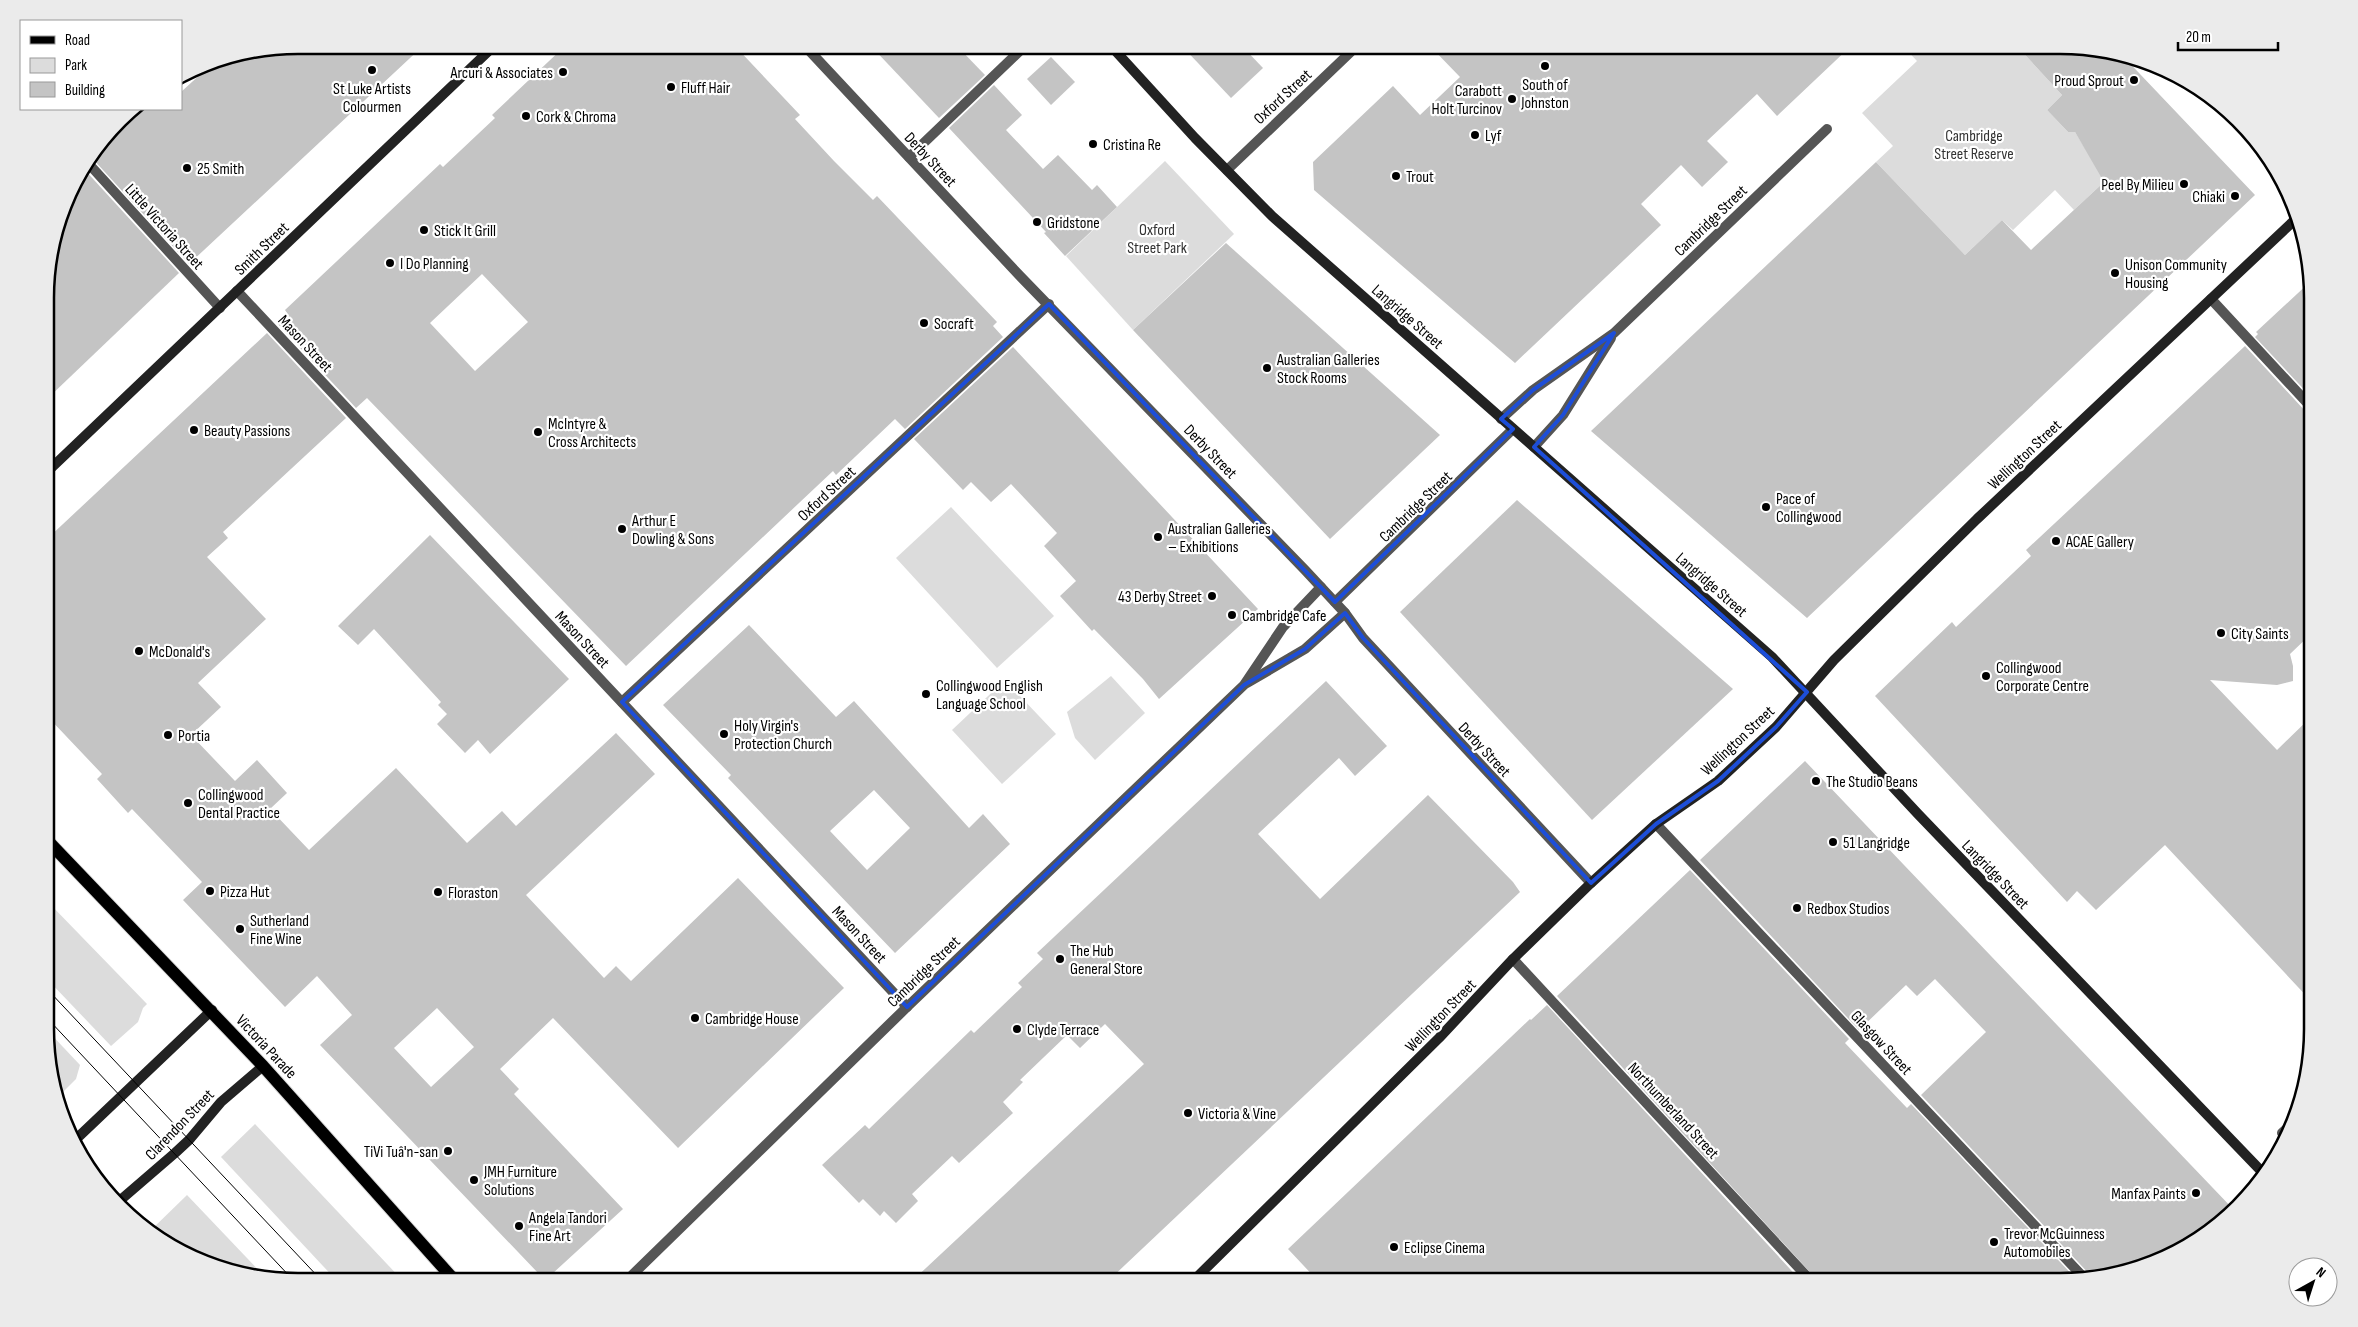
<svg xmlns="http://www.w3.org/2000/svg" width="2358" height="1327" viewBox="0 0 2358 1327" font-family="'Sofia Sans Condensed',sans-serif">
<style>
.green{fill:#dcdcdc}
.building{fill:#c4c4c4;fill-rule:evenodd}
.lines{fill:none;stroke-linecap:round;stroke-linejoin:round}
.primary-casing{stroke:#dbdbdb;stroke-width:14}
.street{stroke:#555;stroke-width:10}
.secondary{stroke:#222;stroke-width:10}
.primary{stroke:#000;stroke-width:12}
.tram{stroke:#000;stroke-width:1}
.marked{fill:none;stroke:#1d4ed8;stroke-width:4;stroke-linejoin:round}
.poi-dot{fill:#000;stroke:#fff;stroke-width:2}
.labels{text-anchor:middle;stroke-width:4.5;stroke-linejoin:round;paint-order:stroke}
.poi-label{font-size:16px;fill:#000;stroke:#fff;text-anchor:start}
.street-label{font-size:16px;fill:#000;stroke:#fff}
.park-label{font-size:16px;fill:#333;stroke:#fff}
.rim{fill:none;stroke:#000;stroke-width:2.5}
</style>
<rect width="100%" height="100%" fill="#fff"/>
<!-- green -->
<g class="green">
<path d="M1902 45H2016L2062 95 2047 110 2068 132H2075L2105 181 2074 210 2055 190 2013 230 2002 220 1965 255 1876 162 1893 146 1862 113 1917 61Z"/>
<path d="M1165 161 1234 234 1133 330 1066 256Z"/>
<path d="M951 507 1054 616 997 668 896 558Z"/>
<path d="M1111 676 1145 713 1095 760 1075 738 1067 712Z"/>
<path d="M1005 680 1056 734 1002 784 952 730Z"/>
<path d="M47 901 147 1004 143 1008 138 1022 111 1046 47 979Z"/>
<path d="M47 1030 80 1065 76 1079 57 1098 47 1062Z"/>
<path d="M255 1124 404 1282H338L221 1157Z"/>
<path d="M187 1195 266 1278 233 1273 172 1248 149 1232Z"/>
</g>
<!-- building -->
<g class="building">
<path d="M298 45H424L189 264 92 158 130 109H181V92L215 61Z"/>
<path d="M566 45H734L800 115 795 119 834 161 873 200 877 196 997 322 993 326 1003 337 905 429 895 419 836 475 833 471 626 666 367 398 356 408 277 323 287 313 285 310 440 164 443 167 495 118 492 115ZM482 274 528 322 475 371 430 323Z"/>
<path d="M870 45H956L985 75 939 118Z"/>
<path d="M1181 45H1241L1263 68 1231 98Z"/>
<path d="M1429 45H1852L1777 116 1757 94 1707 141 1728 162 1702 187 1681 165 1641 204 1661 225 1515 363 1314 190 1313 162 1393 86 1420 115 1460 77Z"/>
<path d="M2016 45H2061L2120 53 2255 195 1807 618 1591 431 1876 162 1965 255 2002 220 2031 250 2104 182 2075 132H2068L2047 110 2062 95Z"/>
<path d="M1051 57 1075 82 1051 105 1027 79Z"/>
<path d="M994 85 1022 115 1006 130 1043 169 1058 155 1092 190 1097 185 1117 207 1065 256 1044 233 1046 232 949 128Z"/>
<path d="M84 169 179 273 47 399V265L71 186Z"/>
<path d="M1226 243 1440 435 1330 539 1133 330Z"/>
<path d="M2312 280V398L2255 337 2258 334 2256 332Z"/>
<path d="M267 333 346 418 223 532 228 538 207 557 266 619 198 683 221 707 191 735 235 781 257 760 287 793 270 809 309 850 396 768 467 843 502 811 516 826 616 733 655 774 526 895 604 978 616 966 631 981 738 878 844 988 678 1148 553 1018 500 1069 519 1089 514 1094 623 1209 552 1274H539L320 1045 352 1015 317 976 285 1007 183 900 202 882 132 809 128 813 97 779 102 774 47 716V539ZM437 1008 474 1047 431 1087 394 1048Z"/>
<path d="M2245 346 2307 413 2312 415V633L2290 654 2293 666V681L2277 685 2210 680 2277 750 2312 716V1002L2165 845 2096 910 2077 891 2067 902 1875 696 1952 622 1956 627 2031 556 2026 550Z"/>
<path d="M1013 347 1258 609 1159 699 1143 679 1094 629 1092 631 1060 596 1076 581 1044 546 1057 533 1011 484 991 502 971 482 963 490 914 439Z"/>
<path d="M1517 500 1733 689 1592 820 1400 612Z"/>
<path d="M430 535 569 679 490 754 478 740 465 753 437 724 447 714 438 705 441 702 374 629 358 645 338 626Z"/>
<path d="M749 625 836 717 854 701 969 828 983 814 1010 844 895 953 728 778 731 775 663 705ZM874 790 910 828 867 870 830 831Z"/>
<path d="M1326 681 1387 746 1355 776 1339 758 1258 834 1320 899 1428 795 1513 882 1520 892 1107 1282H911L1144 1064 1105 1024 1080 1048 1067 1035 1020 1080 1023 1082 1003 1102 1013 1113 959 1163 952 1156 912 1194 918 1201 896 1223 884 1211 880 1216 863 1199 859 1203 822 1165 865 1125 869 1129 971 1030 974 1033 1022 987 1018 983 1043 959 1037 953Z"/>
<path d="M1805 761 1904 865 2234 1210 2200 1240 2141 1269 2093 1278 1921 1095 1986 1032 1935 979 1917 996 1906 985 1859 1030 1700 860Z"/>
<path d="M1690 870 1849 1039 1845 1043 1907 1108 1911 1104 2078 1281 1819 1282 1557 996Z"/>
<path d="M1547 1005 1802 1282H1319L1288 1249 1530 1019 1531 1020Z"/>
</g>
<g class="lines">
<defs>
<path id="primary" d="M47 840 263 1066 456 1282"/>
</defs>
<!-- primary casing -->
<use href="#primary" class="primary-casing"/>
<!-- street -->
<g class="street">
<path d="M804 45 1020 276 1305 570 1345 613 1363 638 1591 883"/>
<path d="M909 157 1026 45"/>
<path d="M88 163 220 308"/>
<path d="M1227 170 1358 45"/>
<path d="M237 291 907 1007"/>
<path d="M2211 299 2312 408"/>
<path d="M1501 419 1533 390 1614 333 1827 129"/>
<path d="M1534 447 1563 415 1611 338"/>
<path d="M1335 602 1513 429"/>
<path d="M1247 683 1305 649 1345 613"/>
<path d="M622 702 1049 304"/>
<path d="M1656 824 2086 1280"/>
<path d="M1513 959 1812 1282"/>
<path d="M2282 1133 2292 1124"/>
<path d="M625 1282 907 1007 1244 685 1283 627 1321 587"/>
</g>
<!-- secondary -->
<g class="secondary">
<path d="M1110 45 1195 138 1272 216 1772 657 1918 814 2265 1175"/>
<path d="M47 472 495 45"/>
<path d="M73 1142 212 1010"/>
<path d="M117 1203 175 1153 189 1140 221 1102 263 1066"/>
<path d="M1192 1282 1439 1038 1513 959 1591 883 1656 824 1718 781 1776 727 1834 660 1977 519 2299 216"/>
</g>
<!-- primary -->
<use href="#primary" class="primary"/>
<!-- tram -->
<g class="tram">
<path d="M47 989 323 1282"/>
<path d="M47 1018 295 1282"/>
</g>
</g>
<!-- marked area -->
<path class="marked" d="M1049 304 1335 602 1513 429 1501 419 1533 390 1614 333 1563 415 1534 447 1807 692 1776 727 1718 781 1656 824 1591 883 1363 638 1345 613 1305 649 1244 685 907 1007 622 702Z"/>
<!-- markers -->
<g class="poi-dot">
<circle cx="1545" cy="66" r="5"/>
<circle cx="372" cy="70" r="5"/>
<circle cx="563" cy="72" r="5"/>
<circle cx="2134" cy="80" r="5"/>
<circle cx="671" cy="87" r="5"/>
<circle cx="1512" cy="99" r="5"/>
<circle cx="526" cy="116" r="5"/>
<circle cx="1475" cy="135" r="5"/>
<circle cx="1093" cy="144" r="5"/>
<circle cx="187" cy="168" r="5"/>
<circle cx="1396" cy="176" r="5"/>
<circle cx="2184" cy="184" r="5"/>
<circle cx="2235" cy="196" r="5"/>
<circle cx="1037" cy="222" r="5"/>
<circle cx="424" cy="230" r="5"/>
<circle cx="390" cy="263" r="5"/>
<circle cx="2115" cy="273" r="5"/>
<circle cx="924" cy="323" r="5"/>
<circle cx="1267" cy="368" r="5"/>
<circle cx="194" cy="430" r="5"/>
<circle cx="538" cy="432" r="5"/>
<circle cx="1766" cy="507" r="5"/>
<circle cx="622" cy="529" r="5"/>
<circle cx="1158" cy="537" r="5"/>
<circle cx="2056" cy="541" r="5"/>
<circle cx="1212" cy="596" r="5"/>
<circle cx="1232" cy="615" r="5"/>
<circle cx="2221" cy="633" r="5"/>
<circle cx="139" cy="651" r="5"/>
<circle cx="1986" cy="676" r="5"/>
<circle cx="926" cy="694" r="5"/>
<circle cx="724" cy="734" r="5"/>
<circle cx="168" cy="735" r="5"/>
<circle cx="1816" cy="781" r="5"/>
<circle cx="188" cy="803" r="5"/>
<circle cx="1833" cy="842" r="5"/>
<circle cx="210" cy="891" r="5"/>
<circle cx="438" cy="892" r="5"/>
<circle cx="1797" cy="908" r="5"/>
<circle cx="240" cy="929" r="5"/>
<circle cx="1060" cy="959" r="5"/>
<circle cx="695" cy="1018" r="5"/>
<circle cx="1017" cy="1029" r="5"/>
<circle cx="1188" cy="1113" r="5"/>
<circle cx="448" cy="1151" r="5"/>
<circle cx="474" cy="1180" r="5"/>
<circle cx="2196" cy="1193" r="5"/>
<circle cx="519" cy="1226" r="5"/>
<circle cx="1994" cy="1242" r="5"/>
<circle cx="1394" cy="1247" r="5"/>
</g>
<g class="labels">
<!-- poi labels -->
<g class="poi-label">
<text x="553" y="78" text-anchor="end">Arcuri &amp; Associates</text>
<text x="2124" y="86" text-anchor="end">Proud Sprout</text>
<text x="1545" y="90" text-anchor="middle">South of<tspan x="1545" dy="18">Johnston</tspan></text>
<text x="681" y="93">Fluff Hair</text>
<text x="372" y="94" text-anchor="middle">St Luke Artists<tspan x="372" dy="18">Colourmen</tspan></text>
<text x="1502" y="96" text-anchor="end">Carabott<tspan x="1502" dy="18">Holt Turcinov</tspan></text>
<text x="536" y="122">Cork &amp; Chroma</text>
<text x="1485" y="141">Lyf</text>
<text x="1103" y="150">Cristina Re</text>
<text x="197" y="174">25 Smith</text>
<text x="1406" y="182">Trout</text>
<text x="2174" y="190" text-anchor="end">Peel By Milieu</text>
<text x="2225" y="202" text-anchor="end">Chiaki</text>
<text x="1047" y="228">Gridstone</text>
<text x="434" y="236">Stick It Grill</text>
<text x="400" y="269">I Do Planning</text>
<text x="2125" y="270">Unison Community<tspan x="2125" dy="18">Housing</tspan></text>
<text x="934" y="329">Socraft</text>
<text x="1277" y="365">Australian Galleries<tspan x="1277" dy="18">Stock Rooms</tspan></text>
<text x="548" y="429">McIntyre &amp;<tspan x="548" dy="18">Cross Architects</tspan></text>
<text x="204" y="436">Beauty Passions</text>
<text x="1776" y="504">Pace of<tspan x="1776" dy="18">Collingwood</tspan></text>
<text x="632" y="526">Arthur E<tspan x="632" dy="18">Dowling &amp; Sons</tspan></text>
<text x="1168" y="534">Australian Galleries<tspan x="1168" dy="18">– Exhibitions</tspan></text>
<text x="2066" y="547">ACAE Gallery</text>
<text x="1202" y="602" text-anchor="end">43 Derby Street</text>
<text x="1242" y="621">Cambridge Cafe</text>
<text x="2231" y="639">City Saints</text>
<text x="149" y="657">McDonald's</text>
<text x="1996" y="673">Collingwood<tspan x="1996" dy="18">Corporate Centre</tspan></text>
<text x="936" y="691">Collingwood English<tspan x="936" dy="18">Language School</tspan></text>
<text x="734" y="731">Holy Virgin's<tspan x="734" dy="18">Protection Church</tspan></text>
<text x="178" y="741">Portia</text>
<text x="1826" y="787">The Studio Beans</text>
<text x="198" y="800">Collingwood<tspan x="198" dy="18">Dental Practice</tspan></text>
<text x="1843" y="848">51 Langridge</text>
<text x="220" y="897">Pizza Hut</text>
<text x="448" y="898">Floraston</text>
<text x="1807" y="914">Redbox Studios</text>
<text x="250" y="926">Sutherland<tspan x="250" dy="18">Fine Wine</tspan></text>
<text x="1070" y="956">The Hub<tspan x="1070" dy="18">General Store</tspan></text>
<text x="705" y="1024">Cambridge House</text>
<text x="1027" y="1035">Clyde Terrace</text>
<text x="1198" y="1119">Victoria &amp; Vine</text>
<text x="438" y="1157" text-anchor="end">TiVi Tuâ'n-san</text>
<text x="484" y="1177">JMH Furniture<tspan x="484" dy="18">Solutions</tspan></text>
<text x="2186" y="1199" text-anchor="end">Manfax Paints</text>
<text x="529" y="1223">Angela Tandori<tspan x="529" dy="18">Fine Art</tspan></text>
<text x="2004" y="1239">Trevor McGuinness<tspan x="2004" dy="18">Automobiles</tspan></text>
<text x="1404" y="1253">Eclipse Cinema</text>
</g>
<!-- street labels -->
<g class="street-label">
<text transform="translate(1282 96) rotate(-43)" y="6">Oxford Street</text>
<text transform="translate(931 159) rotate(47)" y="6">Derby Street</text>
<text transform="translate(1710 220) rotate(-44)" y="6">Cambridge Street</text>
<text transform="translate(165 226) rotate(48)" y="6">Little Victoria Street</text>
<text transform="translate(261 248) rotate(-44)" y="6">Smith Street</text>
<text transform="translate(1408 316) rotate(41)" y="6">Langridge Street</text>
<text transform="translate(306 343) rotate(47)" y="6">Mason Street</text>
<text transform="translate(1211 451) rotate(46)" y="6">Derby Street</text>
<text transform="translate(2024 454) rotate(-43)" y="6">Wellington Street</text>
<text transform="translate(826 493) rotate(-43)" y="6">Oxford Street</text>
<text transform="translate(1415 506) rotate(-44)" y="6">Cambridge Street</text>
<text transform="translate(1712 584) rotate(41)" y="6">Langridge Street</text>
<text transform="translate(583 639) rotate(47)" y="6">Mason Street</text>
<text transform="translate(1737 740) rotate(-43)" y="6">Wellington Street</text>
<text transform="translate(1485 749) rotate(47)" y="6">Derby Street</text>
<text transform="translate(1996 874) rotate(46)" y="6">Langridge Street</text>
<text transform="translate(860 934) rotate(47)" y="6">Mason Street</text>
<text transform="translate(923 971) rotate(-44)" y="6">Cambridge Street</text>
<text transform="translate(1440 1015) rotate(-46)" y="6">Wellington Street</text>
<text transform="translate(1882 1042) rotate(47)" y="6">Glasgow Street</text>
<text transform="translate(267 1046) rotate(47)" y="6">Victoria Parade</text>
<text transform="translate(1674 1110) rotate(47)" y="6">Northumberland Street</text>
<text transform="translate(179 1124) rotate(-46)" y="6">Clarendon Street</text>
</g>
<!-- park labels -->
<g class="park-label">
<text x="1974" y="141">Cambridge<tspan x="1974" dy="18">Street Reserve</tspan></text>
<text x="1157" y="235">Oxford<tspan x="1157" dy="18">Street Park</tspan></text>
</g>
</g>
<!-- crop -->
<path d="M0 0H2358V1327H0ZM298 54H2060A244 244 0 0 1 2304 298V1029A244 244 0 0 1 2060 1273H298A244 244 0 0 1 54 1029V298A244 244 0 0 1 298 54Z" fill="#ebebeb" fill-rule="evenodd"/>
<path class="rim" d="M298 54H2060A244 244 0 0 1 2304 298V1029A244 244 0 0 1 2060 1273H298A244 244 0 0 1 54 1029V298A244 244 0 0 1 298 54Z"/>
<!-- legend -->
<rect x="20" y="20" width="162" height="90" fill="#ffffff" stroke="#999999"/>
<rect x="30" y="36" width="25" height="8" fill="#000000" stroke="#999999"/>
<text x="65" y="45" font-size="15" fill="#000000">Road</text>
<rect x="30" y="58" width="25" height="15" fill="#dcdcdc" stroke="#999999"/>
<text x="65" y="70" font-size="15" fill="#000000">Park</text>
<rect x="30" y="82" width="25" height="15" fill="#c4c4c4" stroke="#999999"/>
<text x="65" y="95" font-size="15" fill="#000000">Building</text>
<!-- north arrow -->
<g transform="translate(2313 1282) rotate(39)"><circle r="24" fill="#ffffff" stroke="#999999"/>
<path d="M0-4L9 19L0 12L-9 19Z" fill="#000000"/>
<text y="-8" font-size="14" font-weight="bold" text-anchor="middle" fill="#000000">N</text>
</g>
<!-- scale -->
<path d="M2178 42v8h100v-8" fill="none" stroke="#000000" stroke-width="2.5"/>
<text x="2186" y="42" font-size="15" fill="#000000" stroke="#ffffff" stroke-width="4" paint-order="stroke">20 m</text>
</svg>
